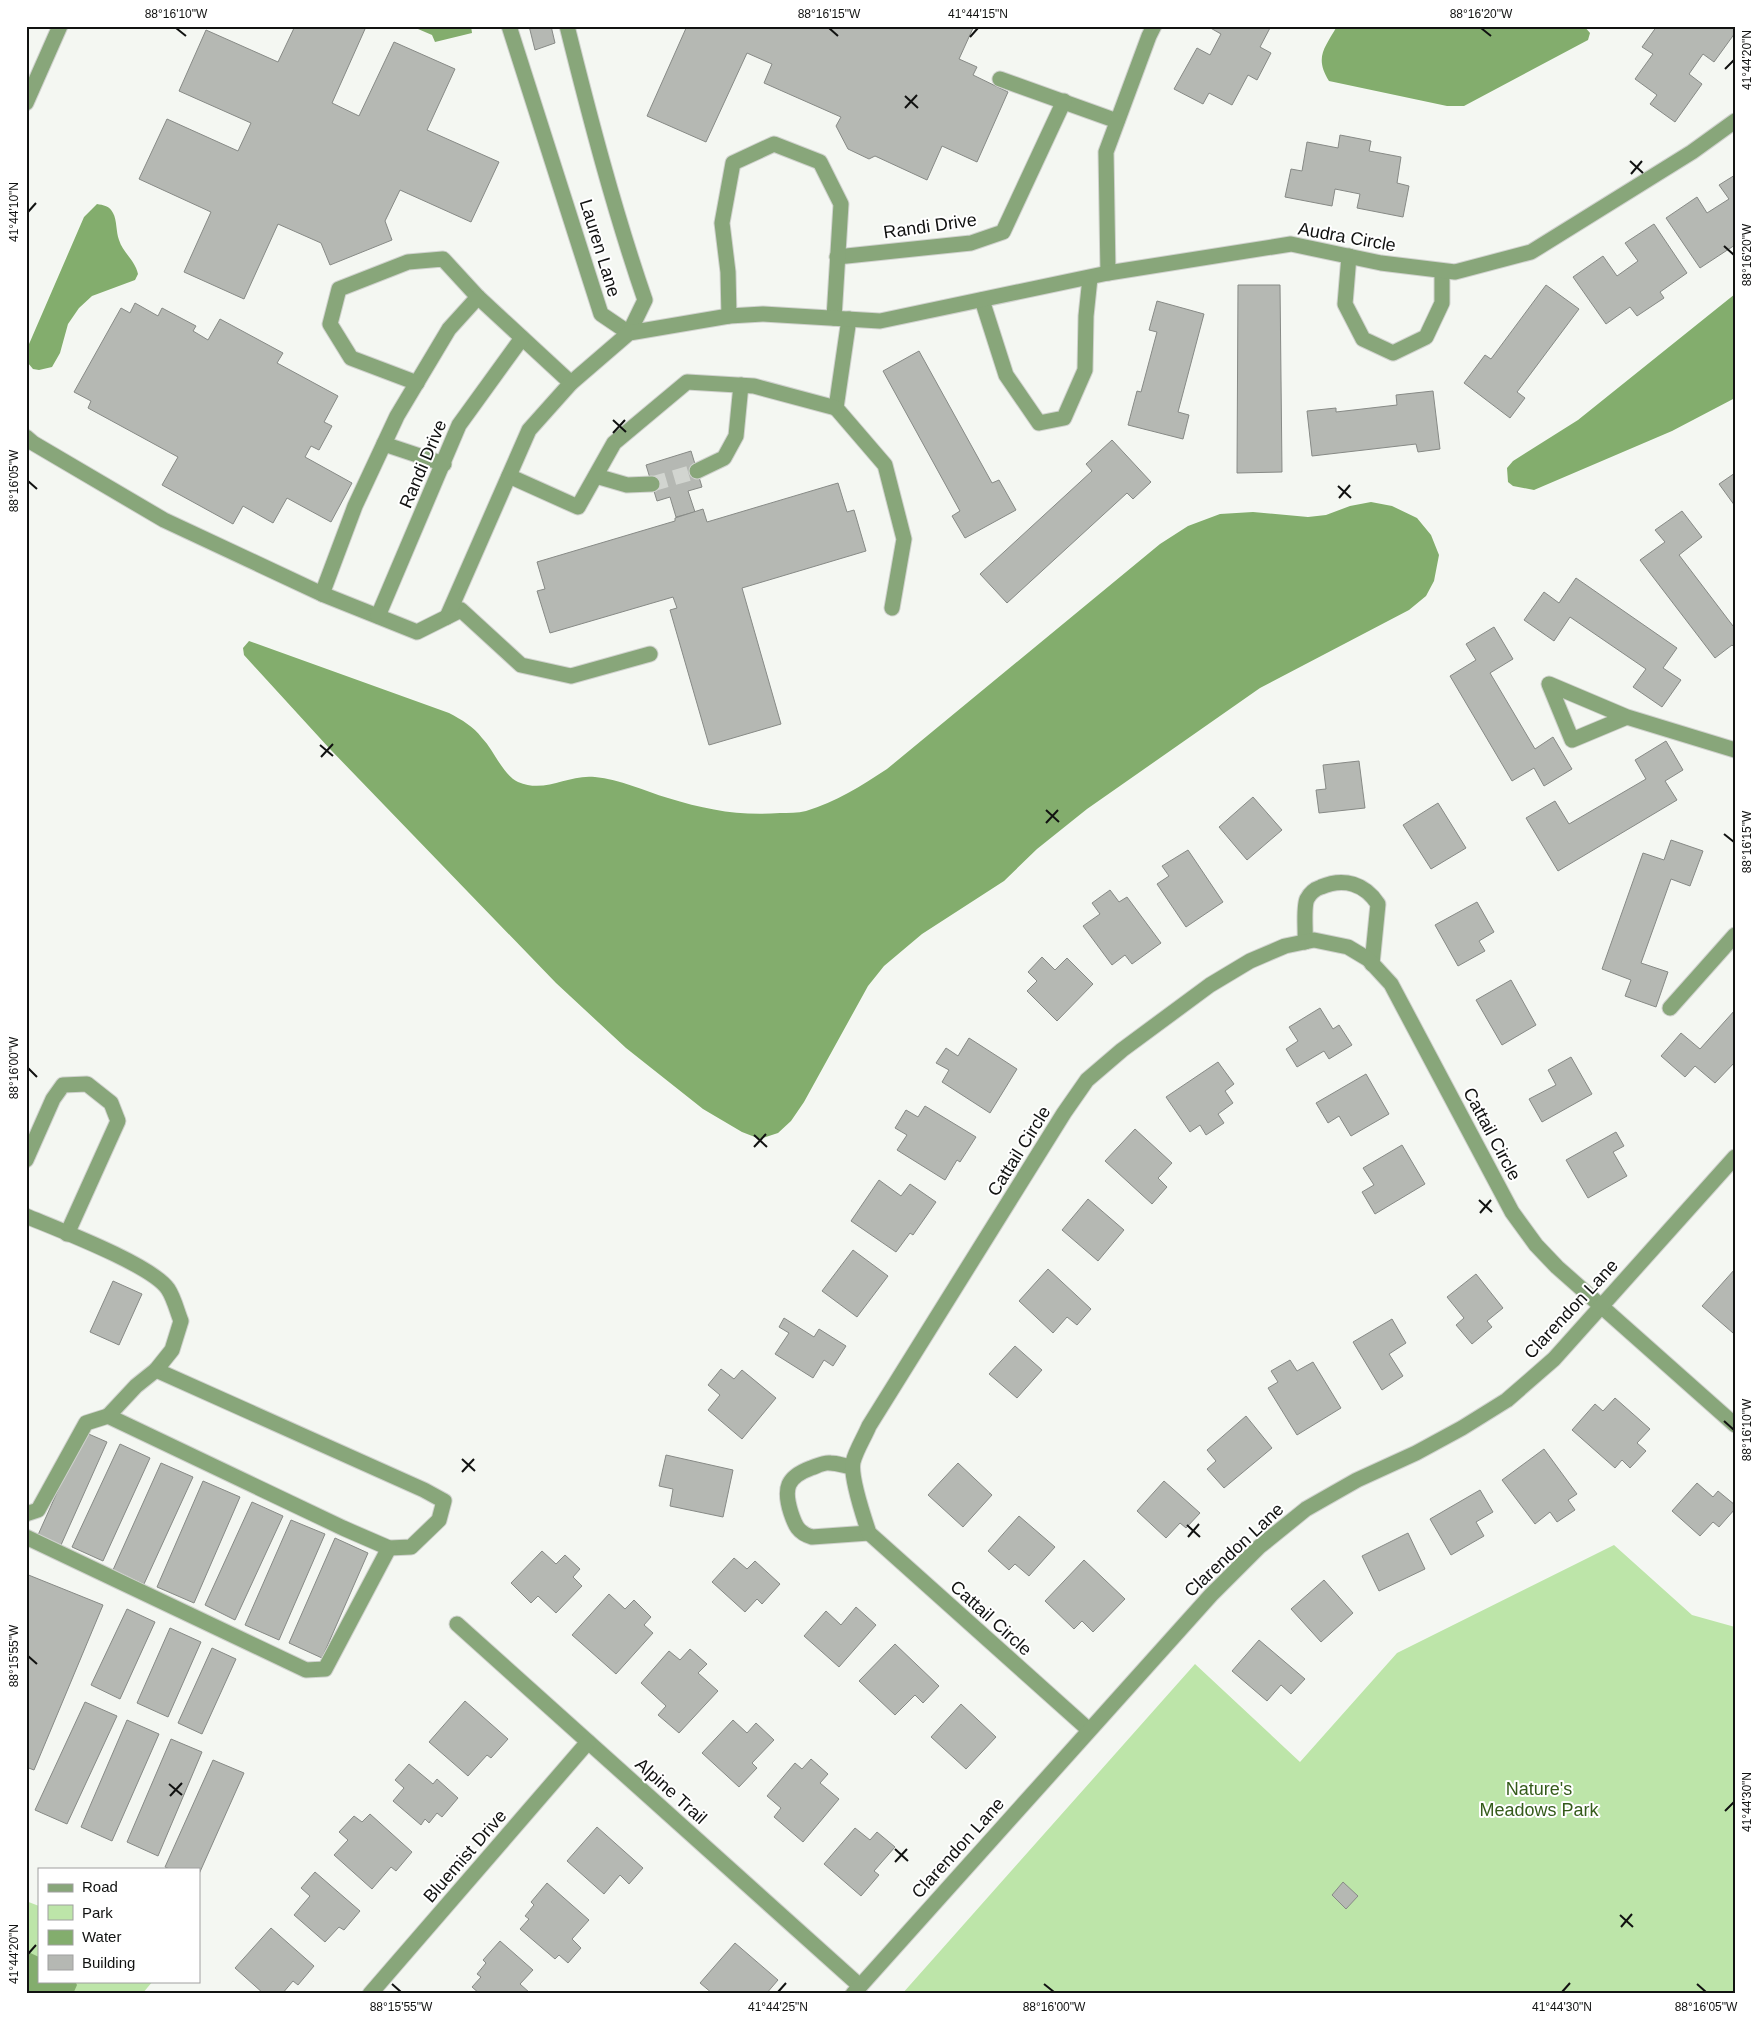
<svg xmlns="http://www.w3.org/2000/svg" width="1761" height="2020" viewBox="0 0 1761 2020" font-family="Arial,sans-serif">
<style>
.green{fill:#bde5a9}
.water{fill:#83ad6d}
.building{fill:#b5b8b3;stroke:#878a86}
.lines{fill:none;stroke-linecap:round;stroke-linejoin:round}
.minor-tunnel{stroke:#d2d5d0;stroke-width:15;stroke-dasharray:15 8;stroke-linecap:butt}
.minor-casing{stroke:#d0d2ce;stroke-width:17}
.minor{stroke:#88a67a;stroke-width:15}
.ticks{fill:none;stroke:#111211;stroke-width:2}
.labels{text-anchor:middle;stroke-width:4;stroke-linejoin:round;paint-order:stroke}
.street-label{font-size:18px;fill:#111211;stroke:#fff}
.park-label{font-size:18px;fill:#345b1a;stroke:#fff}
.neatline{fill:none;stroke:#111211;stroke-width:2}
.ticks-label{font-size:12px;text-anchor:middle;fill:#111211}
</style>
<rect width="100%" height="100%" fill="#f4f7f2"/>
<!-- green -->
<g class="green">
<path d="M1614 1545 1692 1615 1735 1627V1994H902L1195 1664 1300 1762 1397 1653Z"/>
<path d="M26 1901 39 1906V1981H153L142 1994H26Z"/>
</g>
<!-- water -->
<g class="water">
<path d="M411 26H471L472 33 435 42 432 35Z"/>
<path d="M1337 26H1584L1590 33 1588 40 1464 106H1447L1329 81C1314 57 1325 48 1337 26Z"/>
<path d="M97 204C103 205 110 206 113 213 117 220 116 232 119 240 123 253 135 260 138 274L135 280 92 296 79 308 68 324 60 353 52 367 39 370 33 369 28 363 26 351 84 217Z"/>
<path d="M1735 294V398L1672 431 1534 490 1513 486 1508 482 1507 468 1513 461 1578 420Z"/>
<path d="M1371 502 1392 506 1417 518 1431 535 1439 555 1434 581 1426 596 1409 610 1260 688 1087 809 1037 849 1004 881 922 934 884 966 868 986 804 1102 791 1121 778 1133 760 1139 742 1132 703 1109 626 1048 556 983 329 748 244 655 243 648 249 641 449 713C462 720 473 726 482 738 494 750 502 774 518 782 546 794 567 774 595 777 620 779 644 791 668 798 707 810 739 816 780 813 788 813 798 813 806 811 836 802 861 786 887 769L1160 544 1188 526 1220 514 1253 512 1308 517 1326 515 1350 506Z"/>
<path d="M26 1951 39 1957V1981H75L77 1985 73 1994H26Z"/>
</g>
<!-- building -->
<g class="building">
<path d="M295 26H359L365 29 332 103 359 116 394 42 455 69 427 130 499 162 471 222 400 190 385 221 392 240 330 265 321 243 278 224 244 299 184 272 211 212 139 179 167 119 238 151 251 123 179 91 206 30 278 62Z"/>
<path d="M529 26H551L555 43 535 50Z"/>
<path d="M687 26H974L959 59 977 67 973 75 1008 92 977 162 942 146 927 180 875 156 869 159 848 149 836 126 841 117 764 83 772 64 747 53 706 142 647 116Z"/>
<path d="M1207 26H1271L1260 47 1271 53 1257 80 1248 75 1232 105 1209 93 1203 104 1174 89 1197 48 1210 55 1221 34Z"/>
<path d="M1657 26H1735V33L1714 62 1703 54 1689 74 1702 84 1675 122 1650 104 1657 95 1635 79 1653 54 1642 47Z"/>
<path d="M1340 135 1371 141 1369 151 1401 157 1397 183 1409 186 1403 217 1357 208 1360 194 1335 189 1332 206 1285 197 1291 169 1302 171 1307 142 1338 148Z"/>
<path d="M1735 175V245L1700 268 1666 218 1697 197 1707 213 1729 199 1719 185Z"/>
<path d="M1654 224 1687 273 1660 292 1664 298 1637 316 1630 307 1606 324 1573 277 1603 256 1617 276 1638 261 1625 243Z"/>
<path d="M1238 285H1280L1282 472 1237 473Z"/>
<path d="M1546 285 1579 309 1517 392 1525 398 1510 418 1464 383 1485 355 1491 359Z"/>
<path d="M1157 301 1204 314 1178 412 1189 415 1183 439 1128 425 1137 391 1141 392 1157 332 1149 330Z"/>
<path d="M135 303 158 316 162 308 196 326 193 331 208 340 220 319 283 353 277 363 338 396 324 422 332 426 319 450 311 446 305 457 352 483 331 522 287 498 273 523 243 506 233 524 162 485 178 457 88 408 91 401 74 392 121 308 130 313Z"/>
<path d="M919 351 992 483 999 480 1016 510 965 538 952 516 960 511 883 371Z"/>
<path d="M1433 391 1440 449 1418 452 1416 444 1312 456 1307 411 1336 408V412L1397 405 1396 395Z"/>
<path d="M1112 440 1151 482 1133 499 1127 493 1007 603 980 574 1092 471 1086 464Z"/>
<path d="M691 451 702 487 688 491 695 512 676 517 670 497 657 501 646 465Z"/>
<path d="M1735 473V506L1719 484Z"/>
<path d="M838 483 847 512 854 510 866 551 742 588 781 724 709 745 670 610 677 608 673 597 550 633 537 591 545 589 537 562 675 521V518L703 509 707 522Z"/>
<path d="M1682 511 1702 537 1679 555 1733 626 1735 625V648L1732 645 1715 658 1640 560 1665 542 1655 530Z"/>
<path d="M1576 578 1677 648 1663 668 1681 680 1662 707 1633 687 1646 669 1570 617 1554 641 1524 620 1544 592 1559 603Z"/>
<path d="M1494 627 1513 659 1490 673 1535 749 1553 737 1572 769 1544 786 1534 768 1512 781 1450 676 1476 660 1466 644Z"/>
<path d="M1666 741 1683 770 1665 781 1677 800 1558 871 1526 818 1555 801 1569 824 1646 779 1635 760Z"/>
<path d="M1359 761 1365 808 1319 813 1316 790 1326 789 1323 765Z"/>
<path d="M1253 797 1282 830 1247 860 1219 827Z"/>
<path d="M1438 803 1466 848 1431 869 1403 825Z"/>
<path d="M1671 840 1703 851 1690 886 1671 879 1641 963 1668 972 1656 1007 1625 996 1631 980 1602 969 1643 853 1664 860Z"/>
<path d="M1188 850 1223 902 1186 927 1157 884 1169 876 1162 866Z"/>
<path d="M1110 890 1119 902 1127 897 1161 943 1132 964 1125 955 1112 965 1083 926 1100 914 1092 903Z"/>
<path d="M1477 902 1494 932 1479 941 1485 951 1458 966 1435 925Z"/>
<path d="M1042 957 1055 970 1067 958 1093 984 1057 1021 1027 991 1037 981 1028 972Z"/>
<path d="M1511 980 1536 1025 1502 1045 1476 1000Z"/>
<path d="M1320 1008 1333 1029 1339 1025 1352 1045 1329 1059 1324 1051 1297 1067 1286 1049 1298 1041 1289 1027Z"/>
<path d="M1735 1010V1062L1715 1083 1695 1066 1685 1077 1661 1056 1681 1033 1700 1049Z"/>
<path d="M969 1038 1017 1069 990 1113 942 1082 949 1070 936 1063 946 1048 958 1056Z"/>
<path d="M1571 1057 1592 1094 1542 1122 1529 1099 1556 1085 1548 1070Z"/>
<path d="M1218 1062 1234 1084 1225 1091 1233 1103 1218 1114 1224 1123 1206 1135 1200 1125 1190 1132 1166 1097Z"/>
<path d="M1366 1074 1389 1114 1351 1136 1339 1116 1328 1123 1316 1103Z"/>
<path d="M925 1106 976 1137 960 1162 957 1160 945 1180 897 1150 907 1135 895 1128 906 1110 918 1117Z"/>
<path d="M1135 1129 1172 1163 1158 1178 1167 1187 1152 1204 1105 1161Z"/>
<path d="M1616 1132 1624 1146 1613 1152 1627 1176 1588 1198 1566 1160Z"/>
<path d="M1402 1145 1425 1184 1375 1214 1362 1192 1374 1185 1363 1168Z"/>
<path d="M879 1180 901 1196 910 1184 936 1202 913 1235 910 1233 896 1252 851 1221Z"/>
<path d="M1088 1199 1124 1230 1098 1261 1062 1230Z"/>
<path d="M853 1250 888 1276 857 1317 822 1291Z"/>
<path d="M1048 1269 1091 1309 1077 1325 1067 1317 1053 1333 1019 1301Z"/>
<path d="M1735 1269V1330L1733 1333 1702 1306Z"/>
<path d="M1476 1274 1503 1308 1487 1321 1492 1327 1472 1344 1456 1325 1464 1318 1447 1297Z"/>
<path d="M113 1281 142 1294 119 1345 90 1332Z"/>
<path d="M784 1318 814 1337 819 1329 846 1346 833 1366 824 1360 813 1378 775 1354 789 1333 779 1327Z"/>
<path d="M1392 1319 1406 1343 1389 1354 1403 1376 1382 1390 1353 1342Z"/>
<path d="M1015 1346 1042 1370 1017 1398 989 1374Z"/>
<path d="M1290 1360 1297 1371 1313 1362 1341 1408 1297 1435 1268 1388 1278 1382 1271 1371Z"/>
<path d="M721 1369 734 1379 742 1370 776 1398 742 1439 708 1410 720 1395 708 1385Z"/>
<path d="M1615 1398 1650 1429 1637 1443 1646 1451 1630 1468 1622 1460 1615 1468 1572 1430 1595 1404 1603 1411Z"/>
<path d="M1246 1416 1272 1448 1224 1488 1207 1469 1216 1461 1207 1450Z"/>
<path d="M84 1432 107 1442 61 1545 38 1535Z"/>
<path d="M120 1444 150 1458 103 1561 72 1547Z"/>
<path d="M1544 1449 1577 1494 1568 1500 1575 1510 1557 1522 1550 1512 1535 1524 1502 1480Z"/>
<path d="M666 1455 733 1470 723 1517 670 1506 673 1489 659 1486Z"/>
<path d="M161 1463 193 1477 144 1584 113 1570Z"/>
<path d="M958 1463 992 1495 963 1527 928 1495Z"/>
<path d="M203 1481 240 1497 194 1603 157 1587Z"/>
<path d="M1164 1481 1200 1513 1186 1528 1180 1523 1166 1538 1137 1511Z"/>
<path d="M1697 1483 1713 1497 1718 1491 1735 1505V1509L1719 1527 1713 1522 1700 1536 1672 1511Z"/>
<path d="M1480 1490 1493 1512 1476 1522 1484 1536 1451 1555 1430 1519Z"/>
<path d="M252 1502 283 1516 235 1620 205 1605Z"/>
<path d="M1019 1516 1055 1547 1029 1576 1015 1564 1009 1570 988 1551Z"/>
<path d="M291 1520 325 1534 279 1640 245 1625Z"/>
<path d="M1408 1533 1425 1569 1379 1591 1362 1556Z"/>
<path d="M335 1538 368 1553 322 1658 289 1643Z"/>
<path d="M542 1551 556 1564 565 1555 580 1569 573 1577 582 1586 556 1613 538 1596 531 1603 511 1583Z"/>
<path d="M734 1558 747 1569 755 1561 780 1584 762 1604 757 1599 745 1612 712 1582Z"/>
<path d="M1084 1560 1125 1599 1093 1632 1082 1621 1074 1629 1045 1601Z"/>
<path d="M26 1574 103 1605 34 1770 26 1767Z"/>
<path d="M1324 1580 1353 1613 1321 1642 1291 1609Z"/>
<path d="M609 1594 625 1609 634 1600 651 1617 644 1625 653 1633 616 1674 572 1635Z"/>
<path d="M856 1607 876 1625 839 1667 804 1636 826 1611 841 1625Z"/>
<path d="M127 1609 155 1622 120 1699 91 1685Z"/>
<path d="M170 1628 201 1642 168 1717 137 1703Z"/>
<path d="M1259 1640 1305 1679 1291 1694 1281 1685 1267 1701 1232 1671Z"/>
<path d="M895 1644 939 1686 923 1703 915 1695 895 1715 859 1681Z"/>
<path d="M212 1648 236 1659 202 1734 178 1723Z"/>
<path d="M690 1649 707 1664 698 1673 718 1691 679 1733 658 1715 666 1706 641 1683 669 1651 680 1660Z"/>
<path d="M465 1701 508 1739 491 1758 487 1755 468 1776 429 1742Z"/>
<path d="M85 1702 117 1716 67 1824 35 1810Z"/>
<path d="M961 1704 996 1737 966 1769 931 1737Z"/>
<path d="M127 1720 159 1734 112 1841 81 1827Z"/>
<path d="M733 1720 747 1733 756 1723 774 1740 752 1763 757 1768 739 1787 702 1753Z"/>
<path d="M171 1739 202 1752 158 1856 127 1842Z"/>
<path d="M811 1759 828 1774 820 1783 839 1799 803 1842 774 1817 781 1808 767 1796 795 1763 802 1769Z"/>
<path d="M213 1760 244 1773 199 1874V1869H170L165 1867Z"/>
<path d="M409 1764 433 1784 437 1779 458 1798 442 1817 437 1813 429 1823 425 1819 421 1825 393 1801 404 1788 395 1780Z"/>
<path d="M370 1814 412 1852 396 1871 391 1867 372 1889 334 1855 348 1840 339 1832 354 1816 362 1822Z"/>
<path d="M597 1827 643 1868 629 1884 620 1875 604 1894 567 1861Z"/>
<path d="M855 1828 870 1840 877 1832 895 1847 874 1871 879 1875 861 1896 824 1864Z"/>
<path d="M315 1872 360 1911 344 1930 339 1927 325 1942 294 1915 310 1896 301 1888Z"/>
<path d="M1343 1882 1358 1896 1346 1909 1332 1895Z"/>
<path d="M547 1883 589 1920 572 1939 581 1948 568 1963 559 1955 555 1959 520 1929 529 1919 525 1916 534 1905 531 1902Z"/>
<path d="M271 1928 314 1966 298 1985 293 1981 282 1994H264L235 1968Z"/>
<path d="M500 1941 533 1970 520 1984 530 1993 529 1994H480L472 1987 481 1977 477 1974 486 1963 483 1960Z"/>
<path d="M735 1943 778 1980 766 1994H713L700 1983Z"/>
</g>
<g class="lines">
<!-- minor-tunnel -->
<path class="minor-tunnel" d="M652 484 697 471"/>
<defs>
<g id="minor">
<path d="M509 26 601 314 629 333 645 300C614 210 590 118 567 26"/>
<path d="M1000 79 1117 121"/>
<path d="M26 103 60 26"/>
<path d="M1349 256 1345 304 1363 339 1393 353 1426 337 1442 303V271"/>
<path d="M837 257 971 243 1003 232 1064 101"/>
<path d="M1108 273 1106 152 1149 36 1154 26"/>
<path d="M982 300 1006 375 1039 423 1064 418 1085 370 1086 316 1090 278"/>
<path d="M729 316 728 272 722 223 733 163 774 144 820 162 841 204 834 318"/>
<path d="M849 319 836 408 885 465 904 539 892 608"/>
<path d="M417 383 351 358 330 324 339 289 408 262 443 259 478 297 571 383"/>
<path d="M26 437 33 443 164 520 322 594 417 632 461 610 521 665 571 676 650 654"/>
<path d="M384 444 444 464"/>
<path d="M697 471 724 458 736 436 741 385"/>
<path d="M509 476 578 507 614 443 687 382 754 386 836 408"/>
<path d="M596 476 627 485 652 484"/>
<path d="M322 594 355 506 397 416 449 329 478 297"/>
<path d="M378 616 459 425 522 338"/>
<path d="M447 617 529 430 571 383 629 333 729 316 763 314 880 321 1108 273 1291 244 1381 263 1455 272 1531 252 1692 152 1735 121"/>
<path d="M1627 717 1572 740 1549 684 1627 717 1735 750"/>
<path d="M1305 942C1306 931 1303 908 1307 899 1310 893 1315 889 1321 887 1344 877 1365 884 1378 904L1372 964"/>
<path d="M1670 1008 1735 935"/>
<path d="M26 1160 53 1099 63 1085 87 1084 111 1103 118 1121 67 1234"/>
<path d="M26 1216C57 1229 152 1265 168 1289 174 1298 177 1311 181 1321L172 1350 156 1370 424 1490 444 1501 439 1520 411 1547 389 1548 343 1528 108 1416 86 1423 38 1510 26 1514"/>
<path d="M108 1416 136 1386 156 1370"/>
<path d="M852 1467C845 1466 837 1463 830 1463 824 1462 817 1466 811 1468 787 1477 783 1488 791 1513 795 1525 798 1533 812 1537L869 1533"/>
<path d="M26 1537 306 1670 325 1669 389 1548"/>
<path d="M457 1624 860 1986"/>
<path d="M1089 1730 869 1533C864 1518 850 1477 853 1462 856 1450 864 1438 869 1426L1064 1113 1087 1080 1122 1050 1210 985 1250 961 1285 946 1314 940 1348 947 1368 959 1391 984 1512 1212 1536 1245 1557 1267 1735 1425"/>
<path d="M370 1994 588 1742"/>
<path d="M853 1994 1211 1595 1259 1547 1306 1509 1357 1480 1416 1453 1462 1428 1507 1400 1554 1359 1735 1157"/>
</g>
</defs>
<!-- minor casing -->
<use href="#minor" class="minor-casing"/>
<!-- minor -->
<use href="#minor" class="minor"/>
</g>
<!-- ticks -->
<path class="ticks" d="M176 28 186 36M829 28 838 36M1481 28 1491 36M970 37 978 28M1725 69 1734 60M905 96 918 108M905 108 917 95M1630 161 1643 173M1631 174 1642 161M28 212 36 203M1724 246 1734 255M613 420 626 432M613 433 625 420M28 481 37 489M1338 486 1351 498M1339 498 1350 485M320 745 333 756M321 757 333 744M1046 810 1059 822M1046 823 1058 810M1724 834 1734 842M28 1068 37 1077M754 1135 767 1147M754 1147 766 1134M1479 1200 1492 1212M1480 1213 1491 1200M1724 1421 1734 1430M462 1459 475 1471M462 1472 474 1459M1187 1525 1200 1537M1188 1537 1199 1524M28 1656 37 1664M169 1784 182 1795M170 1796 182 1783M1725 1811 1734 1802M895 1849 908 1861M895 1862 907 1849M1620 1915 1633 1927M1621 1927 1632 1914M28 1954 36 1945M392 1984 401 1992M1044 1984 1054 1992M1697 1984 1706 1992M778 1992 786 1983M1562 1992 1570 1983"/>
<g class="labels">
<!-- street labels -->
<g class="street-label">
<text transform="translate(930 226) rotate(-8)" y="6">Randi Drive</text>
<text transform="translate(1347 237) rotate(10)" y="6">Audra Circle</text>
<text transform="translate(600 248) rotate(73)" y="6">Lauren Lane</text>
<text transform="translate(423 464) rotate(-67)" y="6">Randi Drive</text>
<text transform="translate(1492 1134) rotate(62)" y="6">Cattail Circle</text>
<text transform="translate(1019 1151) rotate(-58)" y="6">Cattail Circle</text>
<text transform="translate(1571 1309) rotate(-47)" y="6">Clarendon Lane</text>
<text transform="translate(1234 1550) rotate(-43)" y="6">Clarendon Lane</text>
<text transform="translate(991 1618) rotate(42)" y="6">Cattail Circle</text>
<text transform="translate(671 1791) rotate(42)" y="6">Alpine Trail</text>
<text transform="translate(958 1848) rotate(-48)" y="6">Clarendon Lane</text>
<text transform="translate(465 1856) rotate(-49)" y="6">Bluemist Drive</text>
</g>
<!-- park labels -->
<g class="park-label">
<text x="1539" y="1795">Nature's<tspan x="1539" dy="21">Meadows Park</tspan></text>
</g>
</g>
<!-- border -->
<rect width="1761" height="2020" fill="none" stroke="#ffffff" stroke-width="55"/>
<!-- legend -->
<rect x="38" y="1868" width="162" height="115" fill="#ffffff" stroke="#a0a0a0"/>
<rect x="48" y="1884" width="25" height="8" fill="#88a67a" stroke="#a0a0a0"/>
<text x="82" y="1892" font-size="15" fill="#111211">Road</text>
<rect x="48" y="1905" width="25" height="15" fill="#bde5a9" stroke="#a0a0a0"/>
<text x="82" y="1918" font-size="15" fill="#111211">Park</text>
<rect x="48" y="1930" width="25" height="15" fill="#83ad6d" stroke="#a0a0a0"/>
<text x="82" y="1942" font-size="15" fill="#111211">Water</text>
<rect x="48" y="1955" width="25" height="15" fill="#b5b8b3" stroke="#a0a0a0"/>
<text x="82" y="1968" font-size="15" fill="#111211">Building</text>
<rect x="28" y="28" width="1706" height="1964" class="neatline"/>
<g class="ticks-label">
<text x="176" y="18">88°16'10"W</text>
<text x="829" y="18">88°16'15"W</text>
<text x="978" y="18">41°44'15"N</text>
<text x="1481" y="18">88°16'20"W</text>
<text transform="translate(1747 60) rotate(-90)" y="4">41°44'20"N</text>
<text transform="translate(14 212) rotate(-90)" y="4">41°44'10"N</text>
<text transform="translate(1747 255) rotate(-90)" y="4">88°16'20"W</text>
<text transform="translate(14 481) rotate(-90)" y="4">88°16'05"W</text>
<text transform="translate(1747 842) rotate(-90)" y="4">88°16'15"W</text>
<text transform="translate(14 1068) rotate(-90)" y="4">88°16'00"W</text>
<text transform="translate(1747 1430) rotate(-90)" y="4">88°16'10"W</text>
<text transform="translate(14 1656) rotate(-90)" y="4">88°15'55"W</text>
<text transform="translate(1747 1802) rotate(-90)" y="4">41°44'30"N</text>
<text transform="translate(14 1954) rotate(-90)" y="4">41°44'20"N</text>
<text x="401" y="2011">88°15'55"W</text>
<text x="778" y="2011">41°44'25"N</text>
<text x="1054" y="2011">88°16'00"W</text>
<text x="1562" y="2011">41°44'30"N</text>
<text x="1706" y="2011">88°16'05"W</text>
</g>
</svg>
